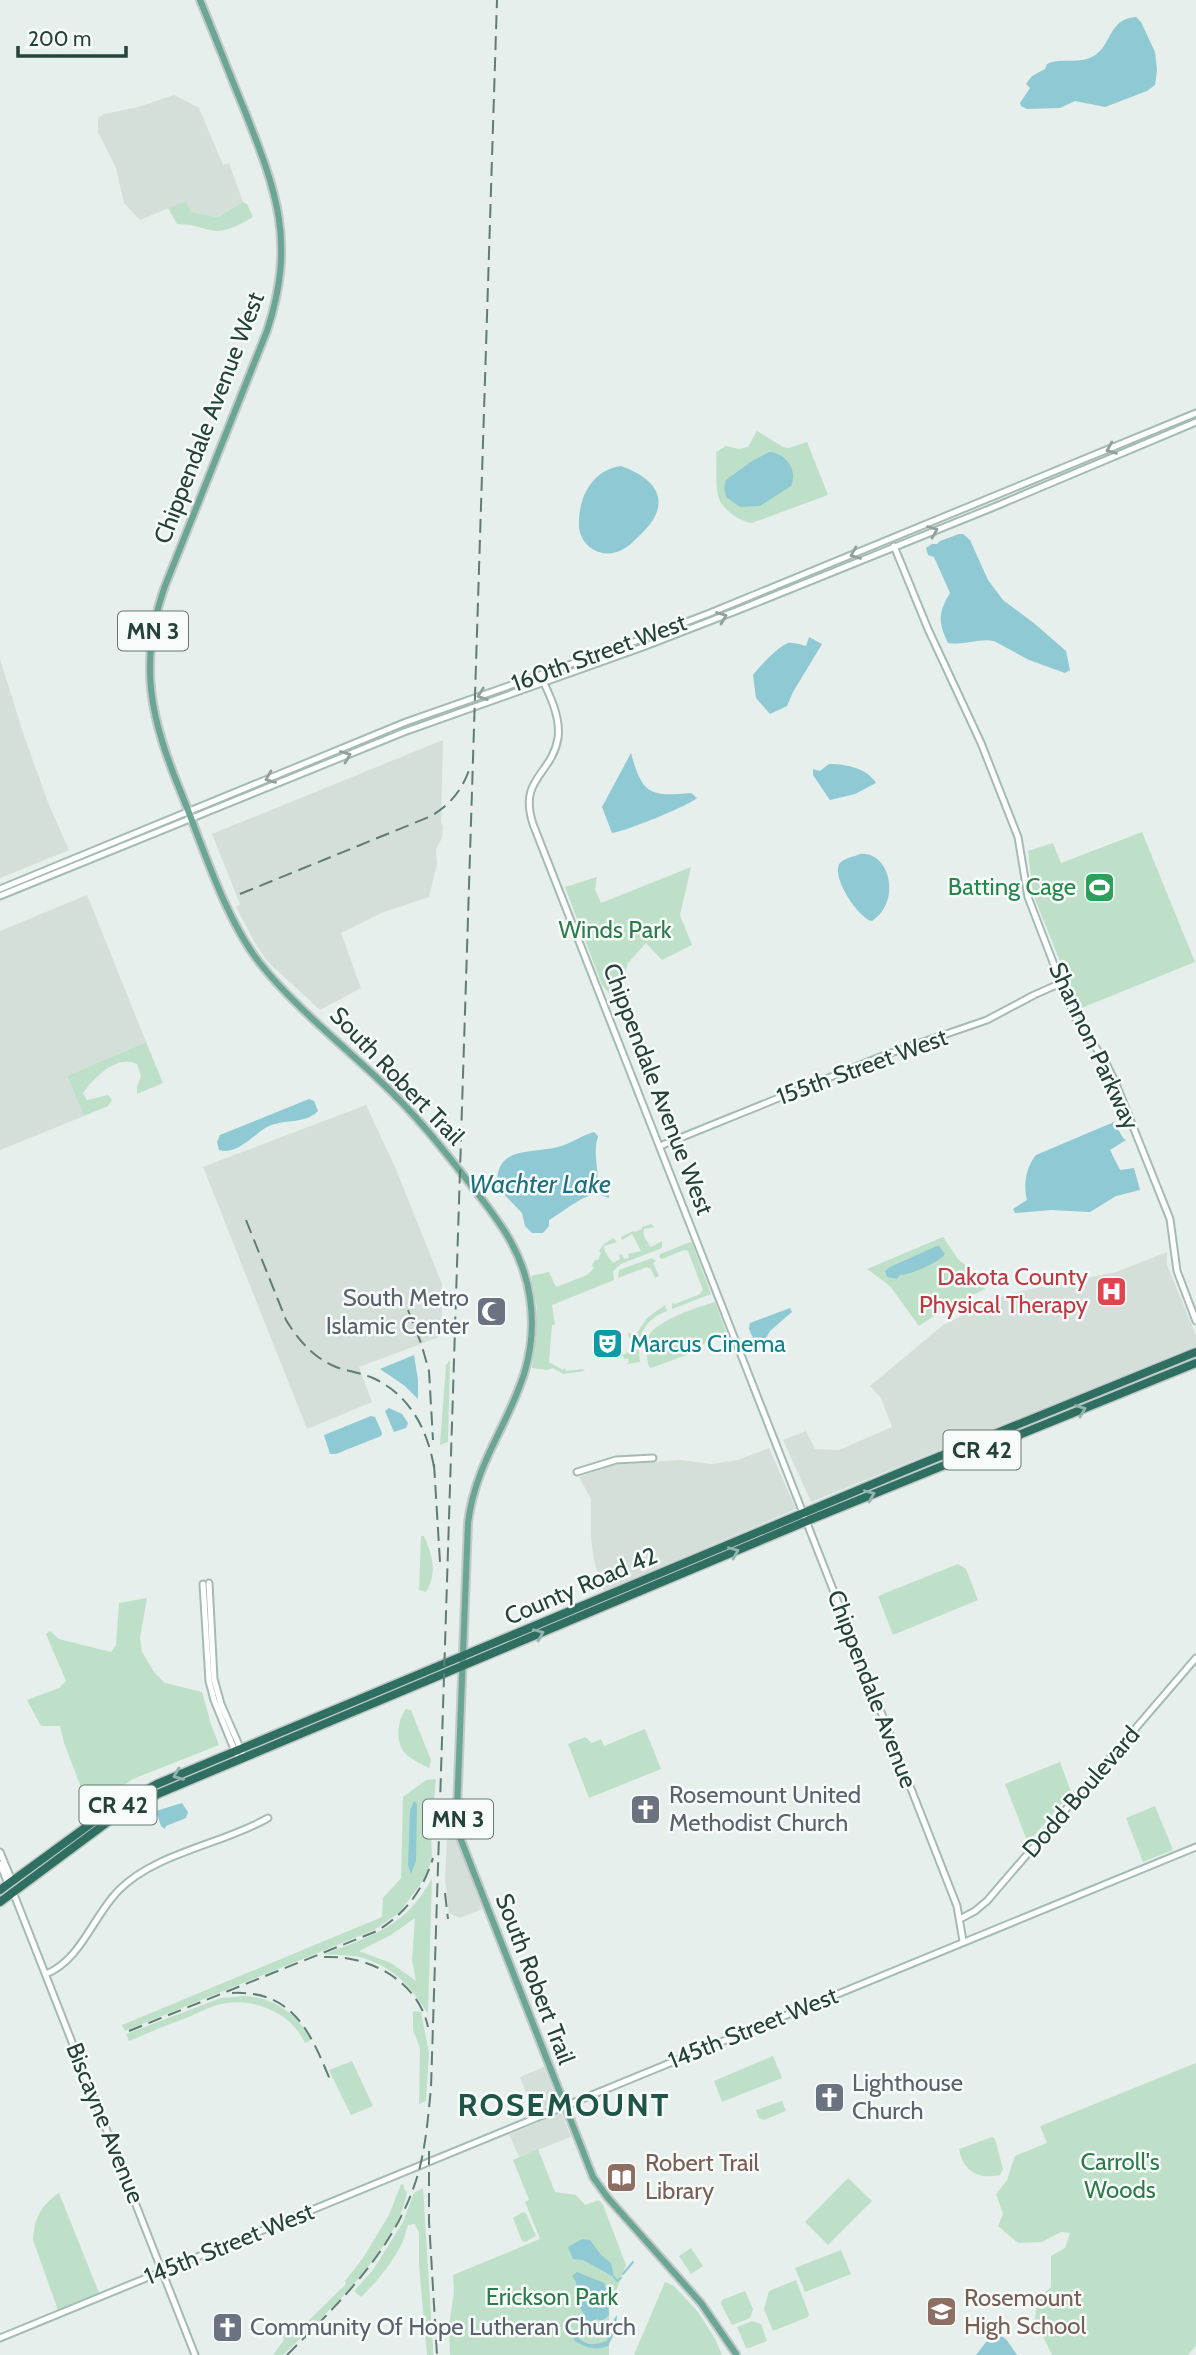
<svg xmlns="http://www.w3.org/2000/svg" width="1196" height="2355" viewBox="0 0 1196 2355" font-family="Cabin,sans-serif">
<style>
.built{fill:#d4dfda}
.green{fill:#bfe0c8;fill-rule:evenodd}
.water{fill:#8ec9d4}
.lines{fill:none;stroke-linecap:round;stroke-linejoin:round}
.stream{stroke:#8ec9d4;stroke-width:2}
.secondary-casing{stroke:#a4bbb3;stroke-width:9}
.primary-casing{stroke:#c2cac8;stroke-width:10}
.highway-casing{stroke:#c2cac8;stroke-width:11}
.secondary{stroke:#fff;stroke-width:5}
.primary{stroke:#6aa596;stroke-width:6}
.highway{stroke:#2f6f62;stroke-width:8}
.rail{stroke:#5f7d75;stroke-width:2;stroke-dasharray:14 7;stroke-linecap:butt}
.oneway{stroke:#92a09c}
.oneway2{stroke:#93b5ae}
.labels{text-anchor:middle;stroke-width:5;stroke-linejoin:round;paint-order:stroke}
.shield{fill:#f7fbf9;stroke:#637a73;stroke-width:2}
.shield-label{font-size:23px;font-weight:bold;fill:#24423a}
.street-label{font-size:24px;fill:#24423a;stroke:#f7fbf9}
.leisure-label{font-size:24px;fill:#27864d;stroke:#f7fbf9;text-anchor:end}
.park-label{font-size:24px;fill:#2d7a4b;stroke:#f7fbf9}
.health-label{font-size:24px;fill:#be3a42;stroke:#f7fbf9;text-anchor:end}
.worship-label{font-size:24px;fill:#5b616d;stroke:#f7fbf9;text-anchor:start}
.culture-label{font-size:24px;fill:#0d838f;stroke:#f7fbf9;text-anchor:start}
.education-label{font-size:24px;fill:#785e54;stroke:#f7fbf9;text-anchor:start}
.water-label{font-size:26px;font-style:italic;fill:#1c6f80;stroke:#f7fbf9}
.district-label{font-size:32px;font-weight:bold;letter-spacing:2px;fill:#1f5548;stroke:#f7fbf9}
</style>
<rect width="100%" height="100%" fill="#e6efeb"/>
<!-- built -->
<g class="built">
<path d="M174 95 199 108 223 165 229 163 243 202 218 217 191 212 186 201 140 220 124 203 116 168 98 132V118L104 114 138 107Z"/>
<path d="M0 659 24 736 49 805 69 850 0 878Z"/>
<path d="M443 740 441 822 443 826 442 838 436 849 437 865 429 897 381 913 341 933 361 988 320 1010 267 961 255 943 236 907 240 904 212 834Z"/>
<path d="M87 895 146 1042 67 1076 84 1116 0 1150V931Z"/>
<path d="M366 1105 395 1167 442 1284V1336L359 1367 372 1402 307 1429 203 1167Z"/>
<path d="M1167 1252V1265L1196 1335V1346L811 1502 783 1440 806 1431 815 1449 839 1450 892 1427 881 1398 870 1386 943 1325 994 1299 1021 1291 1116 1272Z"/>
<path d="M769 1448 796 1509 604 1591 594 1561 591 1538V1499L579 1477 613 1465 681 1460 712 1464 738 1460Z"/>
<path d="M456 1836 482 1909 460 1918 449 1913 445 1880 447 1837Z"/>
<path d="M544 2067 571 2137 519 2157 509 2134 537 2123 520 2077Z"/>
</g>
<!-- green -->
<g class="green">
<path d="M186 201 191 212 218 217 243 202 247 204 253 217C240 224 225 234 210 230 198 227 190 224 177 224L168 208Z"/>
<path d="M757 431 783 447 789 448 807 442 828 495 752 523C741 522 723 510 719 499 715 488 717 464 716 452L726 446 739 449 748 447Z"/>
<path d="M1142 832 1195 962 1079 1009 1033 894 1028 851 1053 843 1061 863Z"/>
<path d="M691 867 680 915 692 945 662 960 646 943 628 963 619 992 611 995 602 985 565 887 597 877 595 889 601 903Z"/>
<path d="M146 1042 163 1083 137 1094V1087L141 1076 137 1064C116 1054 94 1078 83 1093L87 1100 108 1095 112 1100 108 1106 84 1116 67 1076Z"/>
<path d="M651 1224 655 1227 644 1229C642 1235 647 1242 651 1247L662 1241V1248L621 1264 613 1271 614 1280 552 1305 555 1325H552L549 1362 563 1370 565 1368 566 1371 583 1369 585 1371 563 1374 553 1368 547 1370 532 1368 537 1308 531 1276 549 1272 556 1287 587 1275 594 1268 592 1265 595 1260H598L601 1253 599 1251 604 1244 613 1238 617 1242 604 1246 605 1252 613 1263 620 1259 619 1255 622 1254 624 1259 629 1258 628 1254 641 1251 632 1234 622 1240 621 1237 633 1231 635 1232 642 1229V1227Z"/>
<path d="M943 1237 958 1259 976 1274 985 1289 951 1305 919 1326 890 1286 867 1269Z"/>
<path d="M690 1242 692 1243 711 1294 672 1309V1303L675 1304 700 1294 703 1290 688 1251 684 1250 662 1259 659 1257 660 1254Z"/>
<path d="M652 1258 656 1261 653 1263 659 1276 655 1278 651 1269 647 1267 618 1278 619 1270Z"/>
<path d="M715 1302 727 1334 689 1350 692 1353 651 1368 649 1367C647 1358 645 1348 647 1339 653 1321 698 1307 715 1302Z"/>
<path d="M665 1305 667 1311C642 1321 637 1337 640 1362L626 1364 629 1362 628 1359H625L622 1355 634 1350 630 1339 632 1337 629 1338 628 1333H637L647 1318Z"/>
<path d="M450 1360 448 1442 440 1445 446 1365Z"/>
<path d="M421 1536H424C432 1556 438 1571 426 1592L419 1590Z"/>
<path d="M958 1564 966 1569 978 1600 893 1635 878 1596Z"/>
<path d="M147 1598 140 1638 142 1652 154 1672 165 1683 202 1692 211 1724 219 1745 133 1779 89 1808 64 1743 60 1726H41L27 1700 59 1688 66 1681 46 1634 50 1631 59 1639 111 1652 116 1645 119 1603Z"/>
<path d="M406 1709 411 1710 431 1760 429 1768C421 1764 410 1759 405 1753 395 1741 397 1721 406 1709Z"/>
<path d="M645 1729 661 1769 589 1798 568 1744 585 1737 592 1743 601 1739 604 1746Z"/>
<path d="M1060 1762 1071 1792 1028 1843 1005 1784Z"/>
<path d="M436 1779 431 1832 432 1859 425 1878 399 1913 374 1930 125 2031 122 2025 382 1917 383 1898 401 1878 403 1797 426 1780Z"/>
<path d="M1155 1806 1173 1850 1143 1862 1126 1818Z"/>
<path d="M432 1878 428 2014C411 1987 395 1968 363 1958 350 1954 337 1956 325 1954 373 1935 406 1927 432 1878ZM415 1918 412 1960 416 1981 391 1963 359 1951 391 1935Z"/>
<path d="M244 1996C273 1997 298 2014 311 2040L305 2043C292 2014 258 1999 227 2003 215 2004 202 2011 191 2016 170 2024 150 2032 129 2041L126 2034 221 1998Z"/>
<path d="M413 2011 421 2012 429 2053 426 2101 419 2104 420 2048 413 2030Z"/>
<path d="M773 2056 782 2078 722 2102 714 2081Z"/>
<path d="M352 2061 373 2106 351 2115 329 2070Z"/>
<path d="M1196 2063V2346L1188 2355H1052L1035 2320 1037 2299 1051 2287V2256L1065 2248 1070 2233 1061 2232 1042 2242 1018 2243 998 2226 1003 2214 996 2194 1007 2180 1015 2156 1047 2143 1040 2126Z"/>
<path d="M782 2101 786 2111 764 2120 759 2118 756 2110Z"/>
<path d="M992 2137 995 2139 1003 2169 1000 2175C978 2180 963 2171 959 2149Z"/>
<path d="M538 2149 555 2192 576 2195 585 2205 599 2200 603 2205 626 2265 609 2309V2355H450L449 2325 454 2292 453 2275 540 2239 525 2202 529 2200 513 2160Z"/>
<path d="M848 2178 872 2201 828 2245 805 2222Z"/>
<path d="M401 2184 404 2185V2189L407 2192C397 2250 325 2315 283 2355H273L284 2340 282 2335 297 2326 299 2330 346 2284 345 2281 363 2258 389 2215Z"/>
<path d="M423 2188 433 2347V2355H427L419 2265V2233L415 2224 408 2225C406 2230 405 2236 403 2241 394 2261 377 2282 361 2297L354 2291 373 2270 403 2222 414 2193Z"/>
<path d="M59 2193 99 2293 58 2310 33 2240C34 2219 41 2205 59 2193Z"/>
<path d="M523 2212 526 2213 536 2236 525 2242 522 2241 513 2218Z"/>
<path d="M691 2248 703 2266 691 2274 679 2256Z"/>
<path d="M841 2250 851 2274 805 2292 795 2268Z"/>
<path d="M796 2280 809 2314 808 2317 773 2331 764 2309 769 2291Z"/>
<path d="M665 2282 674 2286 698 2312 715 2339 722 2355H634Z"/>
<path d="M745 2291 753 2309 750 2318 732 2325 721 2304 722 2300Z"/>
<path d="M752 2321 761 2324 767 2341 749 2348H746L737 2327Z"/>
</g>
<!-- water -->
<g class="water">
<path d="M1136 17 1141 22 1155 52 1157 70 1155 85 1147 91 1105 107 1075 101 1060 108 1027 109 1021 106 1020 103 1030 88 1026 84 1032 76 1045 69 1047 64 1052 62C1064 59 1080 63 1092 57 1113 46 1107 19 1136 17Z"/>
<path d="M769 452C786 453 798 470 791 486L760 506 740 507 726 497 724 488 726 480 752 461Z"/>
<path d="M621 466C660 480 673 505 639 536 633 542 626 549 617 552 599 558 580 545 579 526 578 499 591 470 621 466Z"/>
<path d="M959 534H963L970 540 988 580 1003 600 1035 624 1066 651 1070 670 1065 673 1029 660 994 641C978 638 963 646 948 643 938 622 938 613 950 593L934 557 928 555 926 548 932 544H937L940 541Z"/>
<path d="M809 637 822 644 793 692 787 706 770 714 756 698 753 675C758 668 780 645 788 643 794 642 801 645 806 646Z"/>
<path d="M631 753C642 794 650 797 691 793L697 798C688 806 624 832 612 833L602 807Z"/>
<path d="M829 764C846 764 867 768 876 783L855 794 830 800 813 775V769L820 771Z"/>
<path d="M860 854C890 851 902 902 872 921 859 919 830 876 840 863 844 858 854 857 860 854Z"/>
<path d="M309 1099 314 1101 318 1111C304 1125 285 1118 267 1127 254 1134 237 1156 219 1150L217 1142 220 1135Z"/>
<path d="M1114 1122 1123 1138 1126 1140 1110 1150 1120 1170 1134 1168 1140 1190 1116 1196 1090 1212 1051 1210 1015 1213 1013 1209 1027 1200C1023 1185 1026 1167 1036 1155Z"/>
<path d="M594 1132 598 1136C592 1157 600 1168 597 1189L609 1194V1198C605 1197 602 1195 598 1194 585 1193 560 1214 549 1220V1226L543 1233H532L525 1226 522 1213 497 1187C495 1145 530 1154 558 1147 571 1144 582 1135 594 1132Z"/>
<path d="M937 1246 940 1247 945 1254C940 1262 910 1275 900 1275L897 1279 887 1277 885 1271 890 1267Z"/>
<path d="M790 1308 792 1312 770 1331 761 1347H757L749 1329 750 1323Z"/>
<path d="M414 1355 418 1380V1399L405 1386 380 1369Z"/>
<path d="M389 1408 402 1414 408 1423 406 1428 394 1432 385 1411Z"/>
<path d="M371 1416 375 1417 382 1433 381 1436 336 1454H330L324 1435Z"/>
<path d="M414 1801 417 1804 416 1861 411 1874 408 1865 410 1810Z"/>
<path d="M182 1803 188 1812 186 1818 166 1826 165 1829 161 1826 156 1811Z"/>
<path d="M582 2239 590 2240 601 2255 611 2263 614 2277 583 2260 573 2259 568 2247Z"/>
<path d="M577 2272 604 2283 608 2294 616 2293 615 2300H608L609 2315 602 2321 596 2319 594 2321 600 2325V2332L592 2336 579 2333V2330L581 2327 579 2320 585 2315 578 2305 576 2282 572 2276Z"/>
<path d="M617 2315 616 2330 608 2346C597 2351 584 2348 574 2340L573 2337 575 2335C587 2346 591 2346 607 2341L610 2325Z"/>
<path d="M993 2333H996L1006 2339 1017 2355H976Z"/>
</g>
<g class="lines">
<!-- stream -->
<g class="stream">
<path d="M623 2274 633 2262"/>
<path d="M614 2277 617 2281 621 2278"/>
</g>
<defs>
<g id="secondary">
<path d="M894 546 928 629 981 743 1018 837 1028 897 1061 983 1077 1022 1104 1059 1116 1084 1170 1219 1177 1271 1196 1321"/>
<path d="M540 675C549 693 561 717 558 738 552 775 518 778 533 824L957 1906 963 1941"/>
<path d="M0 889 406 722 631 643 710 613 1196 413"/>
<path d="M0 896 404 732 643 647 741 609 994 507 1196 422"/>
<path d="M660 1146 885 1055 987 1020 1034 995 1061 983"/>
<path d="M577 1472 616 1460 653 1458"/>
<path d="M209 1583 214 1679 221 1704 242 1752"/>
<path d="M203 1584 209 1681 214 1700 236 1754"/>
<path d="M0 1852 12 1881"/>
<path d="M0 1864 8 1884"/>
<path d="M13 1892 195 2355"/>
<path d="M960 1919 975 1911 987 1901 1196 1658"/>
<path d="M46 1974C81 1960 93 1916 119 1890 155 1853 223 1844 268 1818"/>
<path d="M0 2338 1196 1847"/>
</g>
<path id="primary" d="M200 0C215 36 229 73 244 109 277 192 296 242 267 331L165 586C137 665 151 720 182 795 203 847 225 918 259 962 290 1002 340 1043 378 1079 414 1112 444 1150 474 1189 500 1222 524 1254 530 1298 544 1392 478 1438 468 1523L457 1810 461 1840 593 2177 608 2198 701 2303 736 2354"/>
<g id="highway">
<path d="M0 1890 108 1811 157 1784 906 1470 1196 1352"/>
<path d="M0 1902 113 1818 160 1793 807 1521 1196 1363"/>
</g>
</defs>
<!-- secondary casing -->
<use href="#secondary" class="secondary-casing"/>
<!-- primary casing -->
<use href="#primary" class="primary-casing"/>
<!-- highway casing -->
<use href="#highway" class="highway-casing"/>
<!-- secondary -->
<use href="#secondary" class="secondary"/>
<!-- primary -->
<use href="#primary" class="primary"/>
<!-- highway -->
<use href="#highway" class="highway"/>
<!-- rail -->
<g class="rail">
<path d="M240 894 429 817C448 807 462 791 469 770"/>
<path d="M246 1220 286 1320C298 1340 314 1358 336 1367 348 1371 361 1373 373 1378 412 1396 429 1433 435 1473"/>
<path d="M408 1310 421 1343 429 1371 433 1440"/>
<path d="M434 1464 440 1562"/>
<path d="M445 1893 448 1919"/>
<path d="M324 1957C368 1955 418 1980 428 2027"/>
<path d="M232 1993C294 1990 311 2034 331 2082"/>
<path d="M129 2031 377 1931C406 1913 423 1890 433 1858"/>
<path d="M429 2151V2221L437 2355"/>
<path d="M287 2355C341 2301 396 2249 418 2174 426 2146 428 2117 431 2088L497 0"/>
</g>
</g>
<!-- one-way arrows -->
<defs><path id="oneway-chevron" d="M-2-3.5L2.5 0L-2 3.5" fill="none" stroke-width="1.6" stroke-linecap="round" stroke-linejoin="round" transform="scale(1.75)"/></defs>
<g class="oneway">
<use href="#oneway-chevron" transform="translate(1111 449) rotate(158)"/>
<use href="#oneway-chevron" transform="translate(933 531) rotate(-22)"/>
<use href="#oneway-chevron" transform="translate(855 554) rotate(158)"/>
<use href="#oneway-chevron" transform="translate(722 617) rotate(-21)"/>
<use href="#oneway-chevron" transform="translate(482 695) rotate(161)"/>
<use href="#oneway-chevron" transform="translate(346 756) rotate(-22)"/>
<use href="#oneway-chevron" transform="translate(270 778) rotate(158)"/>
</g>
<g class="oneway2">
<use href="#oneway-chevron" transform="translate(1081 1410) rotate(-22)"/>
<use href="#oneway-chevron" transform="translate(870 1495) rotate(-23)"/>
<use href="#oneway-chevron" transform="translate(734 1552) rotate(-23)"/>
<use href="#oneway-chevron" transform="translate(539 1634) rotate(-23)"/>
<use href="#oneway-chevron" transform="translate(178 1775) rotate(158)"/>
</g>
<!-- icons -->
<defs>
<symbol id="stadium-square" viewBox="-11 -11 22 22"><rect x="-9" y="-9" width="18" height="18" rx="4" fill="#2e9e5b" stroke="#f7fbf9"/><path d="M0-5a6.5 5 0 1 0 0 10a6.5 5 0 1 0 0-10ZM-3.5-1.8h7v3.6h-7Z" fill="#fff"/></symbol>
<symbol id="hospital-square" viewBox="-11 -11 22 22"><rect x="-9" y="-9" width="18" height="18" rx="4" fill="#e0444e" stroke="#f7fbf9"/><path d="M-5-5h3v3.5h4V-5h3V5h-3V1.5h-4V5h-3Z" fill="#fff"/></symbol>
<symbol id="mosque-square" viewBox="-11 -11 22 22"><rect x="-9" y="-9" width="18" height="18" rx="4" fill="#6b7280" stroke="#f7fbf9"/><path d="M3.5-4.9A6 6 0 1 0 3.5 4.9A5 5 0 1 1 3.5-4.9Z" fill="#fff"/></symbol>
<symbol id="theatre-square" viewBox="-11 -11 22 22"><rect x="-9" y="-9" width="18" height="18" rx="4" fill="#0f9aa8" stroke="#f7fbf9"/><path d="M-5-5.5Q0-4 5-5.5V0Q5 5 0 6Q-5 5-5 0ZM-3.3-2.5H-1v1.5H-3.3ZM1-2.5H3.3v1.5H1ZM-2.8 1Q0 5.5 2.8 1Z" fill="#fff"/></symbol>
<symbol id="church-square" viewBox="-11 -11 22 22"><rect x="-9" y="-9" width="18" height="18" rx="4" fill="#6b7280" stroke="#f7fbf9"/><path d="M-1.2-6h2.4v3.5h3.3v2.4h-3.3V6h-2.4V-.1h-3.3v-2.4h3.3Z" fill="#fff"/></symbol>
<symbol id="library-square" viewBox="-11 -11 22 22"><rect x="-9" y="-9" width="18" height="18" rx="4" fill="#8d6e63" stroke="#f7fbf9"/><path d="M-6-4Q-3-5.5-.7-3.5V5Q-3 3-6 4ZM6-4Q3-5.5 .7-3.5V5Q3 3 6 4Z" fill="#fff"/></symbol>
<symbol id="school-square" viewBox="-11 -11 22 22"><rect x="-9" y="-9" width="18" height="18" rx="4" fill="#8d6e63" stroke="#f7fbf9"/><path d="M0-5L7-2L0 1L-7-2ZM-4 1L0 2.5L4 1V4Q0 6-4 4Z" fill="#fff"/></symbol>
</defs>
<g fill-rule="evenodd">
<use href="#stadium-square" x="1082" y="870" width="35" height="35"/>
<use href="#hospital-square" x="1094" y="1274" width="35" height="35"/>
<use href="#mosque-square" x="474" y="1294" width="35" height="35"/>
<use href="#theatre-square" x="590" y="1326" width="35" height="35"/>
<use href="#church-square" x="628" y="1792" width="35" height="35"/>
<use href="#church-square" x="812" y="2080" width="35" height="35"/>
<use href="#library-square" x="604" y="2160" width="35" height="35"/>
<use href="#school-square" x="924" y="2294" width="35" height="35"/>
<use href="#church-square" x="210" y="2310" width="35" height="35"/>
</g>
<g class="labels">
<!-- shield labels -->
<g class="shield">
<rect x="118" y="611.5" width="70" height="39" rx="5"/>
<rect x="943.5" y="1430.5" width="77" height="39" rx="5"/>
<rect x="79.5" y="1785.5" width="77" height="39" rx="5"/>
<rect x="423" y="1799.5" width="70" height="39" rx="5"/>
</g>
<g class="shield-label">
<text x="153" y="639">MN 3</text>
<text x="982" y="1458">CR 42</text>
<text x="118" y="1813">CR 42</text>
<text x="458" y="1827">MN 3</text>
</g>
<!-- street labels -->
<g class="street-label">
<text transform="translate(209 418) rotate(-69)" y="8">Chippendale Avenue West</text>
<text transform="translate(599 653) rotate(-20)" y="8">160th Street West</text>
<text transform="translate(1094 1046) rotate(65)" y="8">Shannon Parkway</text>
<text transform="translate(862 1067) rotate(-20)" y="8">155th Street West</text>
<text transform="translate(397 1076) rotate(46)" y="8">South Robert Trail</text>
<text transform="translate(658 1089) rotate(69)" y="8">Chippendale Avenue West</text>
<text transform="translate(581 1586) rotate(-23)" y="8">County Road 42</text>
<text transform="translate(872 1689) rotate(69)" y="8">Chippendale Avenue</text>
<text transform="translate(1081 1792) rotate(-49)" y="8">Dodd Boulevard</text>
<text transform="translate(535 1979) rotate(69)" y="8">South Robert Trail</text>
<text transform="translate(753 2028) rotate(-22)" y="8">145th Street West</text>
<text transform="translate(105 2123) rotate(68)" y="8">Biscayne Avenue</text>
<text transform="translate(229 2244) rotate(-22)" y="8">145th Street West</text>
</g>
<!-- leisure labels -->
<g class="leisure-label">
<text x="1076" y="895">Batting Cage</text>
</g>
<!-- park labels -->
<g class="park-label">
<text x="615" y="938">Winds Park</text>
<text x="1120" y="2170">Carroll's<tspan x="1120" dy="28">Woods</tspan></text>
<text x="552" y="2305">Erickson Park</text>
</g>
<!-- health labels -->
<g class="health-label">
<text x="1088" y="1285">Dakota County<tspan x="1088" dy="28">Physical Therapy</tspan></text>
</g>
<!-- worship labels -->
<g class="worship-label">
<text x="469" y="1306" text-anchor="end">South Metro<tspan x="469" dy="28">Islamic Center</tspan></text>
<text x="669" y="1803">Rosemount United<tspan x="669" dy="28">Methodist Church</tspan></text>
<text x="852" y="2091">Lighthouse<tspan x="852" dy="28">Church</tspan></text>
<text x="250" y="2335">Community Of Hope Lutheran Church</text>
</g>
<!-- culture labels -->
<g class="culture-label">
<text x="630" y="1352">Marcus Cinema</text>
</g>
<!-- education labels -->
<g class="education-label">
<text x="645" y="2171">Robert Trail<tspan x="645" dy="28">Library</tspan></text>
<text x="964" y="2306">Rosemount<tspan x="964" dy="28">High School</tspan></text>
</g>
<!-- water labels -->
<g class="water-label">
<text x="540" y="1193">Wachter Lake</text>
</g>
<!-- district labels -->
<g class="district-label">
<text x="564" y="2116">ROSEMOUNT</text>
</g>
</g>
<!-- scale -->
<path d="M18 46v10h108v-10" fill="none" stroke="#24423a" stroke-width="3.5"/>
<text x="28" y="46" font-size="21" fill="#24423a" stroke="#f7fbf9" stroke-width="5" paint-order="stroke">200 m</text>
</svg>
